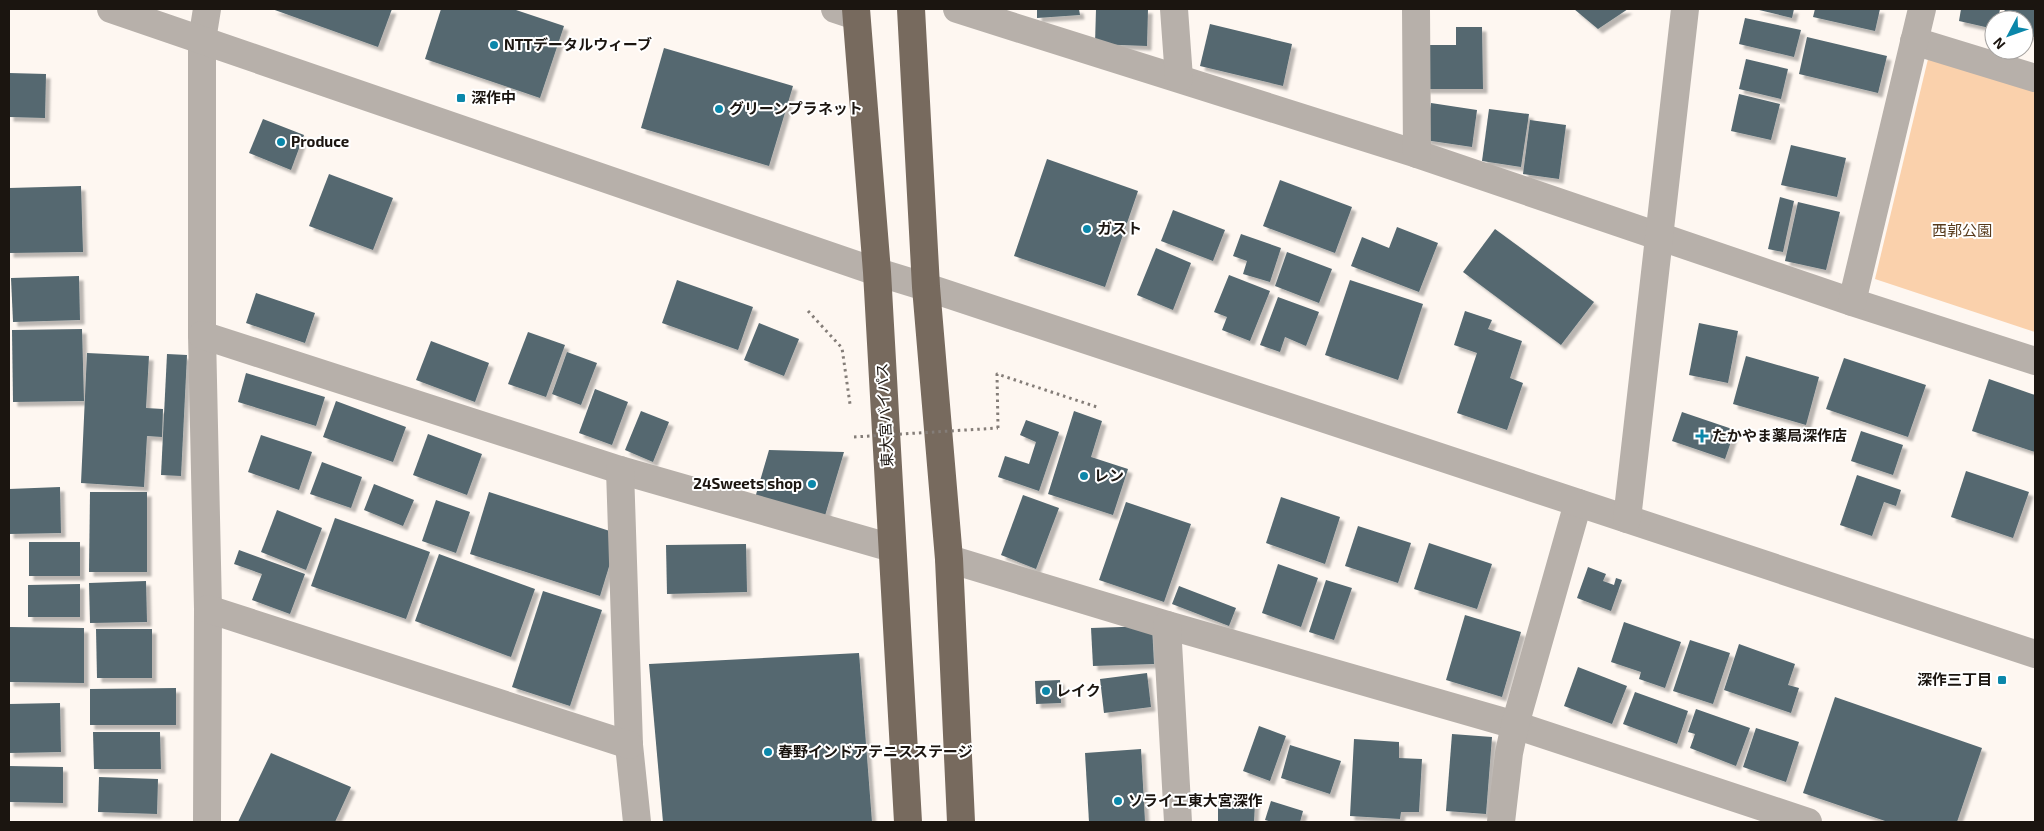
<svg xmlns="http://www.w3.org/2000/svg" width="2044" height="831" viewBox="0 0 2044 831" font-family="'Exo 2','Noto Sans JP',sans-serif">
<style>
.green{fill:#fad1ac}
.building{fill:#546870;filter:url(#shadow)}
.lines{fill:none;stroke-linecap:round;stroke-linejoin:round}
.path{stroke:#847d78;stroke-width:3;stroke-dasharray:2.5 4;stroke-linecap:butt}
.minor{stroke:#b7b0aa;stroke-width:28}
.tertiary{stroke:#b7b0aa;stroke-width:28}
.trunk{stroke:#776a5e;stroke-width:28}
.path-bridge{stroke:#847d78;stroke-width:3;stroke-dasharray:2.5 4;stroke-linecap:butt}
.poi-dot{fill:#0b87aa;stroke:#fff;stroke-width:2}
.labels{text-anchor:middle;stroke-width:4;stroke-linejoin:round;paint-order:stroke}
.poi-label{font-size:15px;font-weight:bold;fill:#1b1510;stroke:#fff;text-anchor:start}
.park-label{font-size:15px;fill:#573a1c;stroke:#fff}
.street-label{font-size:15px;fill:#1b1510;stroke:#fff}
</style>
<defs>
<filter id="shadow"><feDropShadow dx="4.5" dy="4.5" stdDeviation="1" flood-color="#0004"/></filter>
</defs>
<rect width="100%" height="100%" fill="#fef7f1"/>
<!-- green -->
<path class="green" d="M1929 55 2035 89V332L1875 279Z"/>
<!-- building -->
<g class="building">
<path d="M272 9H392L378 47Z"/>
<path d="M441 9H513L564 26 540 98 425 59Z"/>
<path d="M1037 9H1079L1080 15 1037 18Z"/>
<path d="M1096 9H1148L1147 46 1095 44Z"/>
<path d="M1574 9H1628L1598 29Z"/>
<path d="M1755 9H1794L1792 18Z"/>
<path d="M1815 9H1880L1875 31 1813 17Z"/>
<path d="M1961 9H2000L1998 20H1994V29L1959 21Z"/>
<path d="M2005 9H2035V37L2024 35V20H2002Z"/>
<path d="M1745 18 1801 30 1794 57 1739 44Z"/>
<path d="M1210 24 1292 44 1283 86 1200 66Z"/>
<path d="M1456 27H1482L1483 89H1425L1424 45H1456Z"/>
<path d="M1807 37 1887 56 1878 93 1799 74Z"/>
<path d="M664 48 793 86 769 166 641 128Z"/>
<path d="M1746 59 1788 69 1781 99 1739 89Z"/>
<path d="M9 73 46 74 45 118 9 117Z"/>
<path d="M1739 94 1780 104 1771 140 1731 131Z"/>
<path d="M1431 103 1477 110 1472 147 1425 140Z"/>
<path d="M1489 109 1529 114 1521 167 1482 161Z"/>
<path d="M263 119 304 135 291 170 249 153Z"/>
<path d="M1530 120 1566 125 1559 179 1523 174Z"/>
<path d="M1791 145 1846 158 1837 197 1781 185Z"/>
<path d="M1047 159 1138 191 1105 287 1014 256Z"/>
<path d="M329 174 393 198 373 250 309 226Z"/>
<path d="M1280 180 1352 207 1335 253 1263 226Z"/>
<path d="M81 186 83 252 9 253V188Z"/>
<path d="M1780 197 1794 201 1783 252 1768 249Z"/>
<path d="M1798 202 1840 212 1826 270 1785 261Z"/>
<path d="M1173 210 1225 230 1213 261 1161 241Z"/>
<path d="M1397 227 1438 243 1419 292 1351 266 1362 237 1389 248Z"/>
<path d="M1495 229 1594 302 1561 345 1463 272Z"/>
<path d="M1241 234 1281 248 1270 282 1243 274 1247 261 1233 256Z"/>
<path d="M1156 248 1191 263 1173 310 1137 295Z"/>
<path d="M1287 252 1332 269 1319 303 1275 286Z"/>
<path d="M1229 275 1270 291 1250 341 1222 330 1227 317 1214 312Z"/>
<path d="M79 276 80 320 13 322 11 278Z"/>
<path d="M677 280 753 307 738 350 662 323Z"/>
<path d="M1350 280 1423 304 1398 380 1325 355Z"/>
<path d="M256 293 315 313 305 343 246 323Z"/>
<path d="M1278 297 1319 312 1306 346 1285 337 1280 352 1260 345Z"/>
<path d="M1465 311 1492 320 1488 329 1522 341 1510 378 1523 383 1507 430 1457 413 1477 353 1454 345Z"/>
<path d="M759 323 799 339 784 376 744 360Z"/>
<path d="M1699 323 1738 331 1728 383 1689 375Z"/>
<path d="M82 329 84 401 13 402 12 330Z"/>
<path d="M528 332 565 345 546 397 508 384Z"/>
<path d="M431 341 489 363 475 402 416 380Z"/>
<path d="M567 352 597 363 581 405 552 394Z"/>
<path d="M87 353 149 356 146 408 163 409 162 437 147 436 144 487 81 483Z"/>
<path d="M167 354 187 355 181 476 161 475Z"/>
<path d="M1746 356 1819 377 1806 425 1733 404Z"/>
<path d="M1844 358 1926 385 1908 437 1826 409Z"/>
<path d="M246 373 325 397 316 426 238 402Z"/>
<path d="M1989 379 2035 395V452L1972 431Z"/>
<path d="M595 389 628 402 612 445 579 433Z"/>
<path d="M336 401 406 427 393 462 323 437Z"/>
<path d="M641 411 669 422 653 462 625 450Z"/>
<path d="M1074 411 1102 421 1091 457 1128 469 1113 515 1048 494Z"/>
<path d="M1682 412 1735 430 1725 459 1672 441Z"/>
<path d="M1026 420 1059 432 1039 491 998 477 1005 456 1029 464 1036 442 1020 435Z"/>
<path d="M1861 431 1903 445 1893 475 1851 461Z"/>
<path d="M428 434 482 454 467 495 413 475Z"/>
<path d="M261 435 312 452 299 490 248 472Z"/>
<path d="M769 450 844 452 824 519 755 498Z"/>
<path d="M322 462 362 477 351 508 310 494Z"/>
<path d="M1966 471 2029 492 2013 538 1951 517Z"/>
<path d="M1857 475 1901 490 1896 506 1884 502 1872 536 1840 525Z"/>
<path d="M374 484 414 500 403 526 364 510Z"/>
<path d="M60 487 61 533 9 534V489Z"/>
<path d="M90 492H147V572H89Z"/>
<path d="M489 492 619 534 600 596 470 554Z"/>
<path d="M1023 495 1059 508 1036 569 1001 555Z"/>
<path d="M1281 497 1340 517 1325 564 1266 543Z"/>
<path d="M436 500 470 512 456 553 422 541Z"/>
<path d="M1126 502 1191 524 1164 602 1099 580Z"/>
<path d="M277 510 322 528 306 570 261 552Z"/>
<path d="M335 518 430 552 406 619 311 586Z"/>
<path d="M1358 526 1411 543 1398 583 1345 566Z"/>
<rect x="29" y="542" width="51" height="34"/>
<path d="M1429 543 1492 564 1477 609 1414 589Z"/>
<path d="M746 544 747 592 667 594 666 545Z"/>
<path d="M239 550 305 574 290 614 252 600 262 574 234 564Z"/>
<path d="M439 554 535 589 511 657 415 621Z"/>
<path d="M1278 564 1318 578 1301 627 1262 613Z"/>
<path d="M1588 567 1606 574 1603 581 1614 585 1616 578 1622 580 1611 611 1577 598Z"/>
<path d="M1326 580 1352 588 1334 640 1309 632Z"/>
<path d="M146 581 147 622 90 623 89 583Z"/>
<path d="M80 584V617H28V585Z"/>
<path d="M1179 586 1236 608 1229 626 1172 604Z"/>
<path d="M543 591 602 610 570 706 512 687Z"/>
<path d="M1465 615 1521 632 1502 697 1446 680Z"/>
<path d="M1624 622 1681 642 1665 688 1639 679 1641 672 1611 662Z"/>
<path d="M1152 626 1154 664 1093 666 1091 628Z"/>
<path d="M9 627 84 628V683L9 682Z"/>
<path d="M96 629H152V678H97Z"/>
<path d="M1690 640 1730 653 1713 704 1673 691Z"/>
<path d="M1739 644 1795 664 1788 685 1799 688 1791 713 1724 690Z"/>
<path d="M859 653 872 822H663L649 664Z"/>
<path d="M1578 667 1627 686 1612 724 1564 706Z"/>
<path d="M1147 673 1151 707 1104 713 1100 679Z"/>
<path d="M1060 680 1061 703 1036 704 1035 681Z"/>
<path d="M176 688V725H90V689Z"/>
<path d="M1635 692 1688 711 1677 744 1623 724Z"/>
<path d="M1835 697 1982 748 1957 822H1888L1803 793Z"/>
<path d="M60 703 61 752 9 753V704Z"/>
<path d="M1696 709 1750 728 1736 766 1690 748 1695 734 1688 732Z"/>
<path d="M1259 726 1286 736 1270 781 1243 771Z"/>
<path d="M1756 728 1799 742 1786 782 1743 767Z"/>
<path d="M93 732H160L161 769H94Z"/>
<path d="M1452 734 1492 737 1486 814 1446 811Z"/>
<path d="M1354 739 1399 742V758L1422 759 1419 812H1401L1400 819 1350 816Z"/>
<path d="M1290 745 1341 761 1330 794 1281 778Z"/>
<path d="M1141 749 1145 822H1089L1085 753Z"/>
<path d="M271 753 351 787 335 822H238Z"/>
<path d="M9 766 63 767V803L9 802Z"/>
<path d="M99 777 158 779 157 814 98 812Z"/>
<path d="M1218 801 1255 802 1254 822H1218Z"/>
<path d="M1271 801 1303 811 1300 822H1272L1265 820Z"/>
</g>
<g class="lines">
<!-- path -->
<g class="path">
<path d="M808 311 842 348 850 404"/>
<path d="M998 428 997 374 1100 408"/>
</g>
<!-- minor -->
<g class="minor">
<path d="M207 9 202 40V335L208 609 207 822"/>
<path d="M835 9 856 16"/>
<path d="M957 9 1417 154 1852 302 2035 361"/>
<path d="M1174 9 1179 78"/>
<path d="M1416 9 1417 154"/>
<path d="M1914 41 2035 78"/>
<path d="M1852 302 1922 9"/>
<path d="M202 335 620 470 892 548"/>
<path d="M620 470 629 745 637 822"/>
<path d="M949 559 1167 625 1515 725 1808 822"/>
<path d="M208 609 629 745"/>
<path d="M1167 625 1178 822"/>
<path d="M1501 822 1509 753 1515 725 1578 503"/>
</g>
<!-- tertiary -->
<g class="tertiary">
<path d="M111 9 877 272 926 287 2035 654"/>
<path d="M1627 519 1685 9"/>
</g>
<!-- trunk -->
<g class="trunk">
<path d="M856 9 877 272 908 822"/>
<path d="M911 9 926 287 949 559 961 822"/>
</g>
<!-- path-bridge -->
<path class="path-bridge" d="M854 437 998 428"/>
</g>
<!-- markers -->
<g class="poi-dot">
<circle cx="494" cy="45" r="5"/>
<rect x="456" y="93" width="10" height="10" rx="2.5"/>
<circle cx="719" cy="109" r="5"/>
<circle cx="281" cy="142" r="5"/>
<circle cx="1087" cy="229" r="5"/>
<path d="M1699.5 428.5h5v5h5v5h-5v5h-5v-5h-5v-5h5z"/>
<circle cx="1084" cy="476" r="5"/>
<circle cx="812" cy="484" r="5"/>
<rect x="1997" y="675" width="10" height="10" rx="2.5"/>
<circle cx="1046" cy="691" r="5"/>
<circle cx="768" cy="752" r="5"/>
<circle cx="1118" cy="801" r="5"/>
</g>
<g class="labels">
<!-- poi labels -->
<g class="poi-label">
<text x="504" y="50">NTTデータルウィーブ</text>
<text x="471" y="103">深作中</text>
<text x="729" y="114">グリーンプラネット</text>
<text x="291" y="147">Produce</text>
<text x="1097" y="234">ガスト</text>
<text x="1712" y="441">たかやま薬局深作店</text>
<text x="1094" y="481">レン</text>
<text x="802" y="489" text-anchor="end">24Sweets shop</text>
<text x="1992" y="685" text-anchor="end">深作三丁目</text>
<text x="1056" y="696">レイク</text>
<text x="778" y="757">春野インドアテニスステージ</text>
<text x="1128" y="806">ソライエ東大宮深作</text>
</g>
<!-- park labels -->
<g class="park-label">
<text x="1962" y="236">西郭公園</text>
</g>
<!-- street labels -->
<g class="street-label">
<text transform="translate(885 415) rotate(-93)" y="5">東大宮バイパス</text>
</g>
</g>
<!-- border -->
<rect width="2044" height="831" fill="none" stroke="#1b1510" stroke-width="20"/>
<!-- north arrow -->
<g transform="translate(2009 35) rotate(229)"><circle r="24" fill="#ffffff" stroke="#a4a19f"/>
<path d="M0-4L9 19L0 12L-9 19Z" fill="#0b87aa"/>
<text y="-8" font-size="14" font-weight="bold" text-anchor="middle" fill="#1b1510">N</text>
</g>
</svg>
